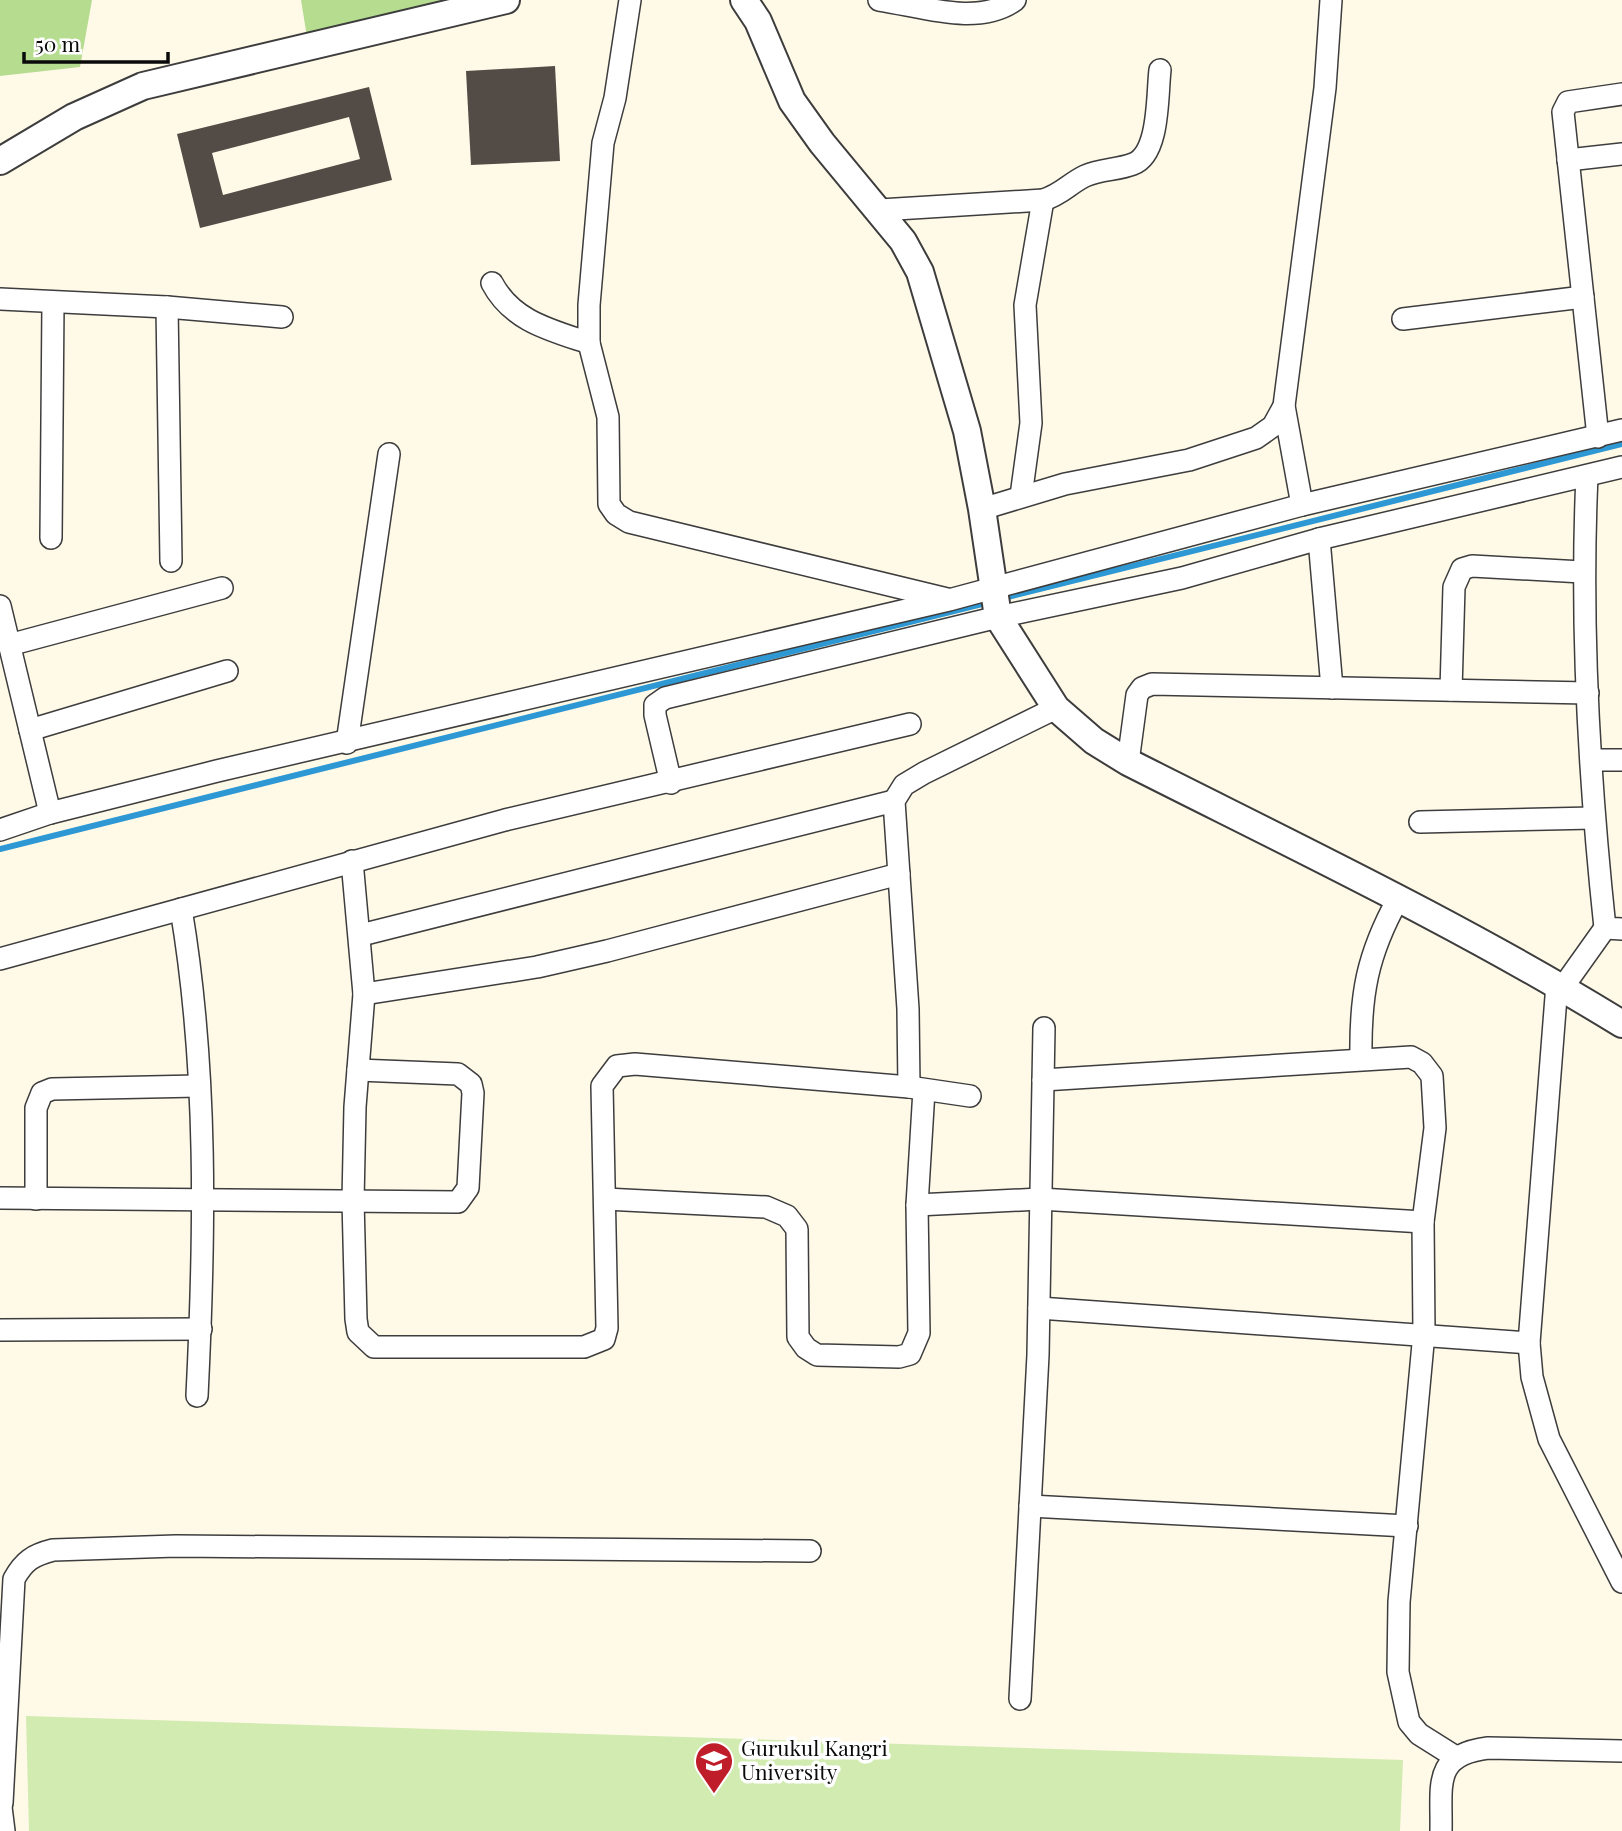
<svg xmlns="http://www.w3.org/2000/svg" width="1622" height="1831" viewBox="0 0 1622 1831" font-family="'Playfair Display',serif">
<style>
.green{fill:#d1ebb0}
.forest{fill:#b5dc8f}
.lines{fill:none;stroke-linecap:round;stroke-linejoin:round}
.stream{stroke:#2d98d4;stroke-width:6}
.building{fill:#534b46;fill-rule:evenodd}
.minor-casing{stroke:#3d3d3d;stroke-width:24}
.tertiary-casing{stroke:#3d3d3d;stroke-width:30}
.minor{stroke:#fff;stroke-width:21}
.tertiary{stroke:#fff;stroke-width:26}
.labels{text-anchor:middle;stroke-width:7;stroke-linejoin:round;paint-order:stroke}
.poi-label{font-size:21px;fill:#0a0a0a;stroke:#fff;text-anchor:start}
</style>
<rect width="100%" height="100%" fill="#fff9e8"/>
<!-- green -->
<path class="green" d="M26 1716 1403 1760 1400 1831H29Z"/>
<!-- forest -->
<g class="forest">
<path d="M0 0H92L80 67 0 76Z"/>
<path d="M301 0H476L307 37Z"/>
</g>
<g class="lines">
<!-- stream -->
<g class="stream">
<path d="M1000 599 1622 444"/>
<path d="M0 849 990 602"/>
</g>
</g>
<!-- building -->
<g class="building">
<path d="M555 66 560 161 471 165 466 71Z"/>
<path d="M369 87 392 180 200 228 177 134ZM349 117 360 159 223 195 212 153Z"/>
</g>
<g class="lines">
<defs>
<g id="minor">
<path d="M630 0 615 98 603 143 589 305V343L608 417 609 504 616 514 629 522 947 599"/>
<path d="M879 0C921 6 978 27 1015 0"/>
<path d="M1568 160 1622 154"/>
<path d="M880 210 1043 200C1061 195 1070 183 1085 176 1100 169 1118 170 1133 164 1160 154 1157 94 1160 70"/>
<path d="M492 283C512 321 550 330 589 343"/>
<path d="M0 299 167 307 282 317"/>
<path d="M167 307 171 561"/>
<path d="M1403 319 1583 297"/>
<path d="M1284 406 1302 505"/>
<path d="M1598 437 1563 112 1568 102 1622 94"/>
<path d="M1587 476C1580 626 1589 778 1605 928L1622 929"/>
<path d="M1021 496 1031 423 1025 305 1043 200"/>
<path d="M982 509 1065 484 1189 460 1256 438 1273 426 1284 406 1325 88 1331 0"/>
<path d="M51 538 53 303"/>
<path d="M1319 539 1332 688"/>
<path d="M0 606 50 813"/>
<path d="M9 645 222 588"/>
<path d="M1451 690 1454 587 1462 569 1472 566 1582 572"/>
<path d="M30 730 227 671"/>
<path d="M347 743 389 454"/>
<path d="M1592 760H1622"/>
<path d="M1128 762 1137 695 1142 688 1152 684 1588 693"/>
<path d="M671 783 655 715V705L665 698 998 617 1182 578 1319 539 1622 467"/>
<path d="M1420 822 1593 818"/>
<path d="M0 830 50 813 217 771 949 600 1302 505 1622 430"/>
<path d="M352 861 364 994 355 1107 353 1200 356 1319 358 1332 374 1347H584L604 1339 607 1328 602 1086 617 1066 635 1064 909 1087 970 1096"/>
<path d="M181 909C208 1069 205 1235 197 1396"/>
<path d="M361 935 894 801"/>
<path d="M0 959 505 820 910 724"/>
<path d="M1557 984 1529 1343 1532 1377 1549 1439 1622 1582"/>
<path d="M1563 987 1605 928"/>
<path d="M364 994 537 967 607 951 899 874"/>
<path d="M1361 1058C1360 995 1367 955 1398 899"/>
<path d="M1043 1080 1411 1057 1422 1063 1432 1076 1435 1128 1423 1222 1424 1333 1399 1602 1398 1672 1409 1722 1419 1734 1454 1756"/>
<path d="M909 1087 908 1009 894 801 904 785 924 773 1056 708"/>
<path d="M0 1198 458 1202 468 1188 473 1093 471 1084 458 1074 358 1070"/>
<path d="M36 1199V1108L42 1093 52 1089 198 1086"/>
<path d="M605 1199 766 1207 787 1216 797 1229 798 1337 806 1348 817 1355 899 1357 910 1354 919 1333 917 1205 924 1090"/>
<path d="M917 1205 1040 1199 1423 1222"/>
<path d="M1039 1308 1529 1343"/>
<path d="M0 1330 201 1329"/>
<path d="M1030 1506 1407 1526"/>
<path d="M1020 1699 1038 1355 1044 1028"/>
<path d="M0 1799 4 1831"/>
<path d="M2 1803 14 1579C24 1561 33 1555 53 1550L176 1546 810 1551"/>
<path d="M1441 1831C1442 1785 1432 1755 1488 1748L1622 1751"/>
</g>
<g id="tertiary">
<path d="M744 0 758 21 792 101 822 143 903 241 920 272 967 431 982 509 998 617 1056 708 1094 741 1128 762C1294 846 1463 926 1622 1024"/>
<path d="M0 161 74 117 143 86 506 0"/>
</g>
</defs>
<!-- minor casing -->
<use href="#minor" class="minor-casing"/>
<!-- tertiary casing -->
<use href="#tertiary" class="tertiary-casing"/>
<!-- minor -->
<use href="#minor" class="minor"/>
<!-- tertiary -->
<use href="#tertiary" class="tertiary"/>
</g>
<!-- icons -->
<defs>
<symbol id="university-pin" viewBox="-11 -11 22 30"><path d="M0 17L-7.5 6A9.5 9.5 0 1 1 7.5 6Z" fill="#c01d2b" stroke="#fff"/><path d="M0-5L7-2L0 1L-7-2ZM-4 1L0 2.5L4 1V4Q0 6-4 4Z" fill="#fff"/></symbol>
</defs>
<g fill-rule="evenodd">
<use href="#university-pin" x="692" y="1739" width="44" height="60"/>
</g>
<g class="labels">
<!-- poi labels -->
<g class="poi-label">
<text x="741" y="1756">Gurukul Kangri<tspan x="741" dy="24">University</tspan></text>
</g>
</g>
<!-- scale -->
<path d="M24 52v10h144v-10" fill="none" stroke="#0a0a0a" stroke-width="3.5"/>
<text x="35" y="52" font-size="21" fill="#0a0a0a" stroke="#ffffff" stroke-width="5" paint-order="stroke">50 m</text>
</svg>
